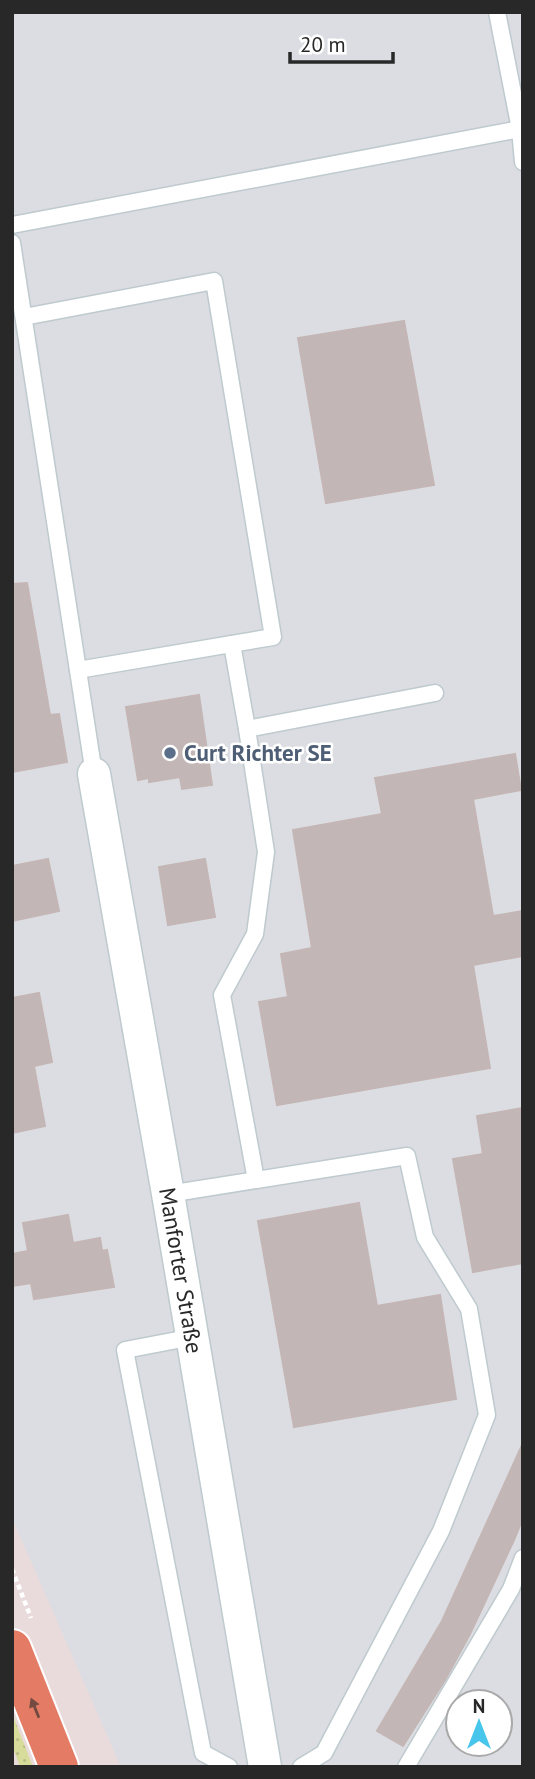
<svg xmlns="http://www.w3.org/2000/svg" width="535" height="1779" viewBox="0 0 535 1779" font-family="'PT Sans',sans-serif">
<style>
.industrial{fill:#dbdde2;fill-rule:evenodd}
.grass{fill:url(#grass-dots)}
.building{fill:#c2b7b6;stroke:#c4b6b5;stroke-width:2}
.lines{fill:none;stroke-linecap:round;stroke-linejoin:round}
.service-casing{stroke:#bfcace;stroke-width:19}
.minor-casing{stroke:#bfcace;stroke-width:35}
.primary-casing{stroke:#fff;stroke-width:42}
.path{stroke:#fff;stroke-width:4.5;stroke-dasharray:5 3.5;stroke-linecap:butt}
.service{stroke:#fff;stroke-width:16}
.minor{stroke:#fff;stroke-width:32}
.primary{stroke:#e47c65;stroke-width:38}
.oneway{fill:#734a40}
.service-dot{fill:#5c6f8a;stroke:#fff;stroke-width:2.5}
.labels{text-anchor:middle;stroke-width:5;stroke-linejoin:round;paint-order:stroke}
.service-label{font-size:23px;font-weight:bold;fill:#4e5e75;stroke:#fff;text-anchor:start}
.street-label{font-size:23px;fill:#282828;stroke:#fff}
</style>
<defs>
<pattern id="grass-dots" width="8" height="8" patternUnits="userSpaceOnUse" patternTransform="scale(1.75)"><rect width="8" height="8" fill="#d7dc9b"/><path d="M2 2h.1M6 6h.1" fill="none" stroke="#b9bd86" stroke-width="1.8" stroke-linecap="round"/></pattern>
</defs>
<rect width="100%" height="100%" fill="#e9dbdb"/>
<!-- industrial -->
<path class="industrial" d="M12 12H523V1767H121L12 1518ZM458 1702H500V1744H458Z"/>
<!-- grass -->
<path class="grass" d="M12 1713 33 1767H20L12 1745Z"/>
<!-- building -->
<g class="building">
<path d="M404 321 434 485 326 503 298 338Z"/>
<path d="M27 583 50 715 59 714 67 762 12 772V584Z"/>
<path d="M199 695 212 785 182 789 180 777 149 782V778L138 780 126 707Z"/>
<path d="M515 754 521 790 473 799 493 916 523 911V956L473 965 490 1068 277 1105 259 1002 288 997 281 954 312 948 293 830 382 814 375 778Z"/>
<path d="M48 859 59 911 12 921V866Z"/>
<path d="M205 859 215 917 168 925 159 867Z"/>
<path d="M39 993 52 1062 34 1066 45 1126 12 1133V998Z"/>
<path d="M523 1108V1263L473 1272 453 1159 483 1154 477 1116Z"/>
<path d="M359 1203 377 1306 440 1295 456 1399 294 1427 258 1221Z"/>
<path d="M68 1215 73 1243 100 1238 102 1251 107 1250 114 1287 34 1299 31 1283 12 1286V1254L28 1251 23 1223Z"/>
<path d="M523 1443V1518L514 1540 470 1634 445 1680 403 1746 377 1731 442 1621Z"/>
</g>
<g class="lines">
<defs>
<g id="service">
<path d="M497 12 520 129 523 162"/>
<path d="M12 225 520 129"/>
<path d="M12 243 94 774"/>
<path d="M24 317 214 281 273 637 78 670"/>
<path d="M232 644 247 729"/>
<path d="M256 1180 222 995 255 934 266 852 247 729 435 693"/>
<path d="M168 1194 407 1156 425 1237 469 1309 487 1415 441 1531 324 1753 301 1767"/>
<path d="M193 1337 125 1350 203 1753 229 1767"/>
<path d="M406 1767 511 1589 523 1558"/>
</g>
<g id="minor">
<path id="s1" d="M94 774 168 1194 265 1767"/>
</g>
<path id="primary" d="M12 1649 59 1767"/>
</defs>
<!-- service casing -->
<use href="#service" class="service-casing"/>
<!-- minor casing -->
<use href="#minor" class="minor-casing"/>
<!-- primary casing -->
<use href="#primary" class="primary-casing"/>
<!-- path -->
<path class="path" d="M12 1569 31 1618"/>
<!-- service -->
<use href="#service" class="service"/>
<!-- minor -->
<use href="#minor" class="minor"/>
<!-- primary -->
<use href="#primary" class="primary"/>
</g>
<!-- one-way arrows -->
<defs><path id="oneway-solid" d="M-6-.8H1V-3.2L6.5 0L1 3.2V.8H-6Z" transform="scale(1.75)"/></defs>
<use class="oneway" href="#oneway-solid" transform="translate(35 1708) rotate(-112)"/>
<!-- markers -->
<circle class="service-dot" cx="170" cy="753" r="7"/>
<g class="labels">
<!-- service labels -->
<g class="service-label">
<text x="184" y="761">Curt Richter SE</text>
</g>
<!-- street labels -->
<g class="street-label">
<text dy="8" stroke="none"><textPath href="#s1" startOffset="504">Manforter Straße</textPath></text>
</g>
</g>
<!-- border -->
<rect width="535" height="1779" fill="none" stroke="#282828" stroke-width="28"/>
<!-- north arrow -->
<g transform="translate(479 1723)"><circle r="33" fill="#ffffff" stroke="#a9a9a9" stroke-width="2"/>
<path d="M0-5L12 26L0 18L-12 26Z" fill="#47c5ea"/>
<text y="-10" font-size="19" font-weight="bold" text-anchor="middle" fill="#282828">N</text>
</g>
<!-- scale -->
<path d="M290 52v10h103v-10" fill="none" stroke="#282828" stroke-width="3.5"/>
<text x="300" y="52" font-size="21" fill="#282828" stroke="#ffffff" stroke-width="5" paint-order="stroke">20 m</text>
</svg>
